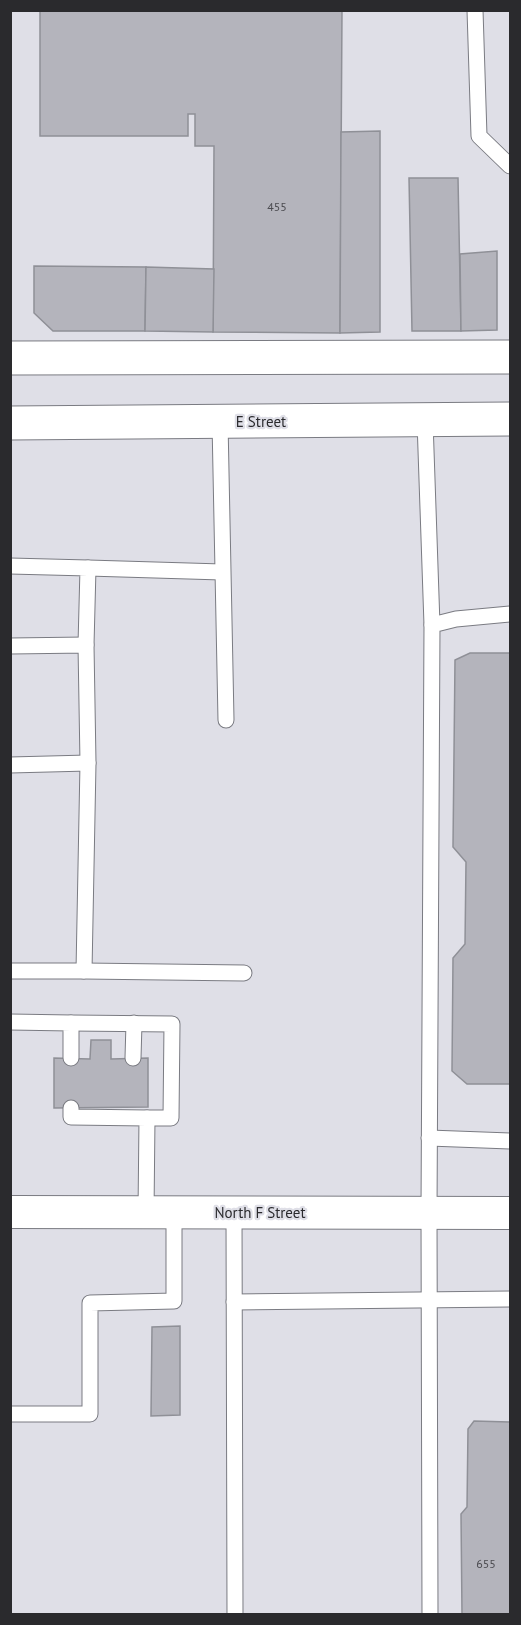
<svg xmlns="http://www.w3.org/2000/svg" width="521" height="1625" viewBox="0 0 521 1625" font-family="'PT Sans',sans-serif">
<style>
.building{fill:#b4b4bc;stroke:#8f9097;stroke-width:1.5}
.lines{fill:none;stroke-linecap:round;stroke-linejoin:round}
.service-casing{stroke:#7a7b82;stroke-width:17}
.minor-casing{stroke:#7a7b82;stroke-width:34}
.secondary-casing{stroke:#7a7b82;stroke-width:35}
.service{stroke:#fff;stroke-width:15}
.minor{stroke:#fff;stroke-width:32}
.secondary{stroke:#fff;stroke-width:33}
.labels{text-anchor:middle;stroke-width:4.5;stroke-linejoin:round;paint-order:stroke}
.number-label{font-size:12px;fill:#4c4c51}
.street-label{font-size:15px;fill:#2a2a2d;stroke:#dfdfe7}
</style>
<rect width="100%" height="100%" fill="#dfdfe7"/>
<!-- building -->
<g class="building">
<path d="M40 10H342L340 333 213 332 214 146H195V114H188V136H40Z"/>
<path d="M380 131V332L340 333 341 132Z"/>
<path d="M409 178H458L461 331H412Z"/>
<path d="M497 251V330L461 331 460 254Z"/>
<path d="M34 266 146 267 145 331H53L34 313Z"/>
<path d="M146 267 214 269 213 332 145 331Z"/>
<path d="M470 653H510V1084H467L452 1071 453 958 465 944 466 862 453 847 455 660Z"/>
<path d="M91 1040H111V1059L148 1058V1107L54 1108V1058L90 1059Z"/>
<path d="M180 1326V1415L151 1416 152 1327Z"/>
<path d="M474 1421 510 1422V1614H462L461 1514 467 1507 468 1429Z"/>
</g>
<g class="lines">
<defs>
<g id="service">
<path d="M475 10 479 136 510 166"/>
<path d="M425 421 432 625"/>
<path d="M220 422 226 720"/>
<path d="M10 566 88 568 86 645"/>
<path d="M88 568 222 572"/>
<path d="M10 646 86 645 88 763"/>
<path d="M10 765 88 763 84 971H10"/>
<path d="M84 971 244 973"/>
<path d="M10 1022 71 1023V1058"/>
<path d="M71 1023 172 1024 171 1118H147"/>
<path d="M133 1058 134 1023"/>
<path d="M71 1108V1117L147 1118 146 1213"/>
<path d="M429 1138 510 1141"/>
<path d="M234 1213 235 1614"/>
<path d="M234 1302 510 1299"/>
<path d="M10 1414H90V1303L174 1301V1213"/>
<path d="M430 1614 429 1213 432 625 456 619 510 614"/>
</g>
<path id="minor" d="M10 1212 510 1213"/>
<g id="secondary">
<path d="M10 358 510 357"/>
<path d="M10 423 510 419"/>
</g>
</defs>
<!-- service casing -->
<use href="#service" class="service-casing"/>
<!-- minor casing -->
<use href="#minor" class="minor-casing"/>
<!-- secondary casing -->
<use href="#secondary" class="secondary-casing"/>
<!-- service -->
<use href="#service" class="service"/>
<!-- minor -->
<use href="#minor" class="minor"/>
<!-- secondary -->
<use href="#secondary" class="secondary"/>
</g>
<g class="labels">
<!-- number labels -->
<g class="number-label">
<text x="277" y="211">455</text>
<text x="486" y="1568">655</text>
</g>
<!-- street labels -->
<g class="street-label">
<text x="261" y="427">E Street</text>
<text x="260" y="1218">North F Street</text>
</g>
</g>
<!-- border -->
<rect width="521" height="1625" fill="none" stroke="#2a2a2d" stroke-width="24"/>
</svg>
